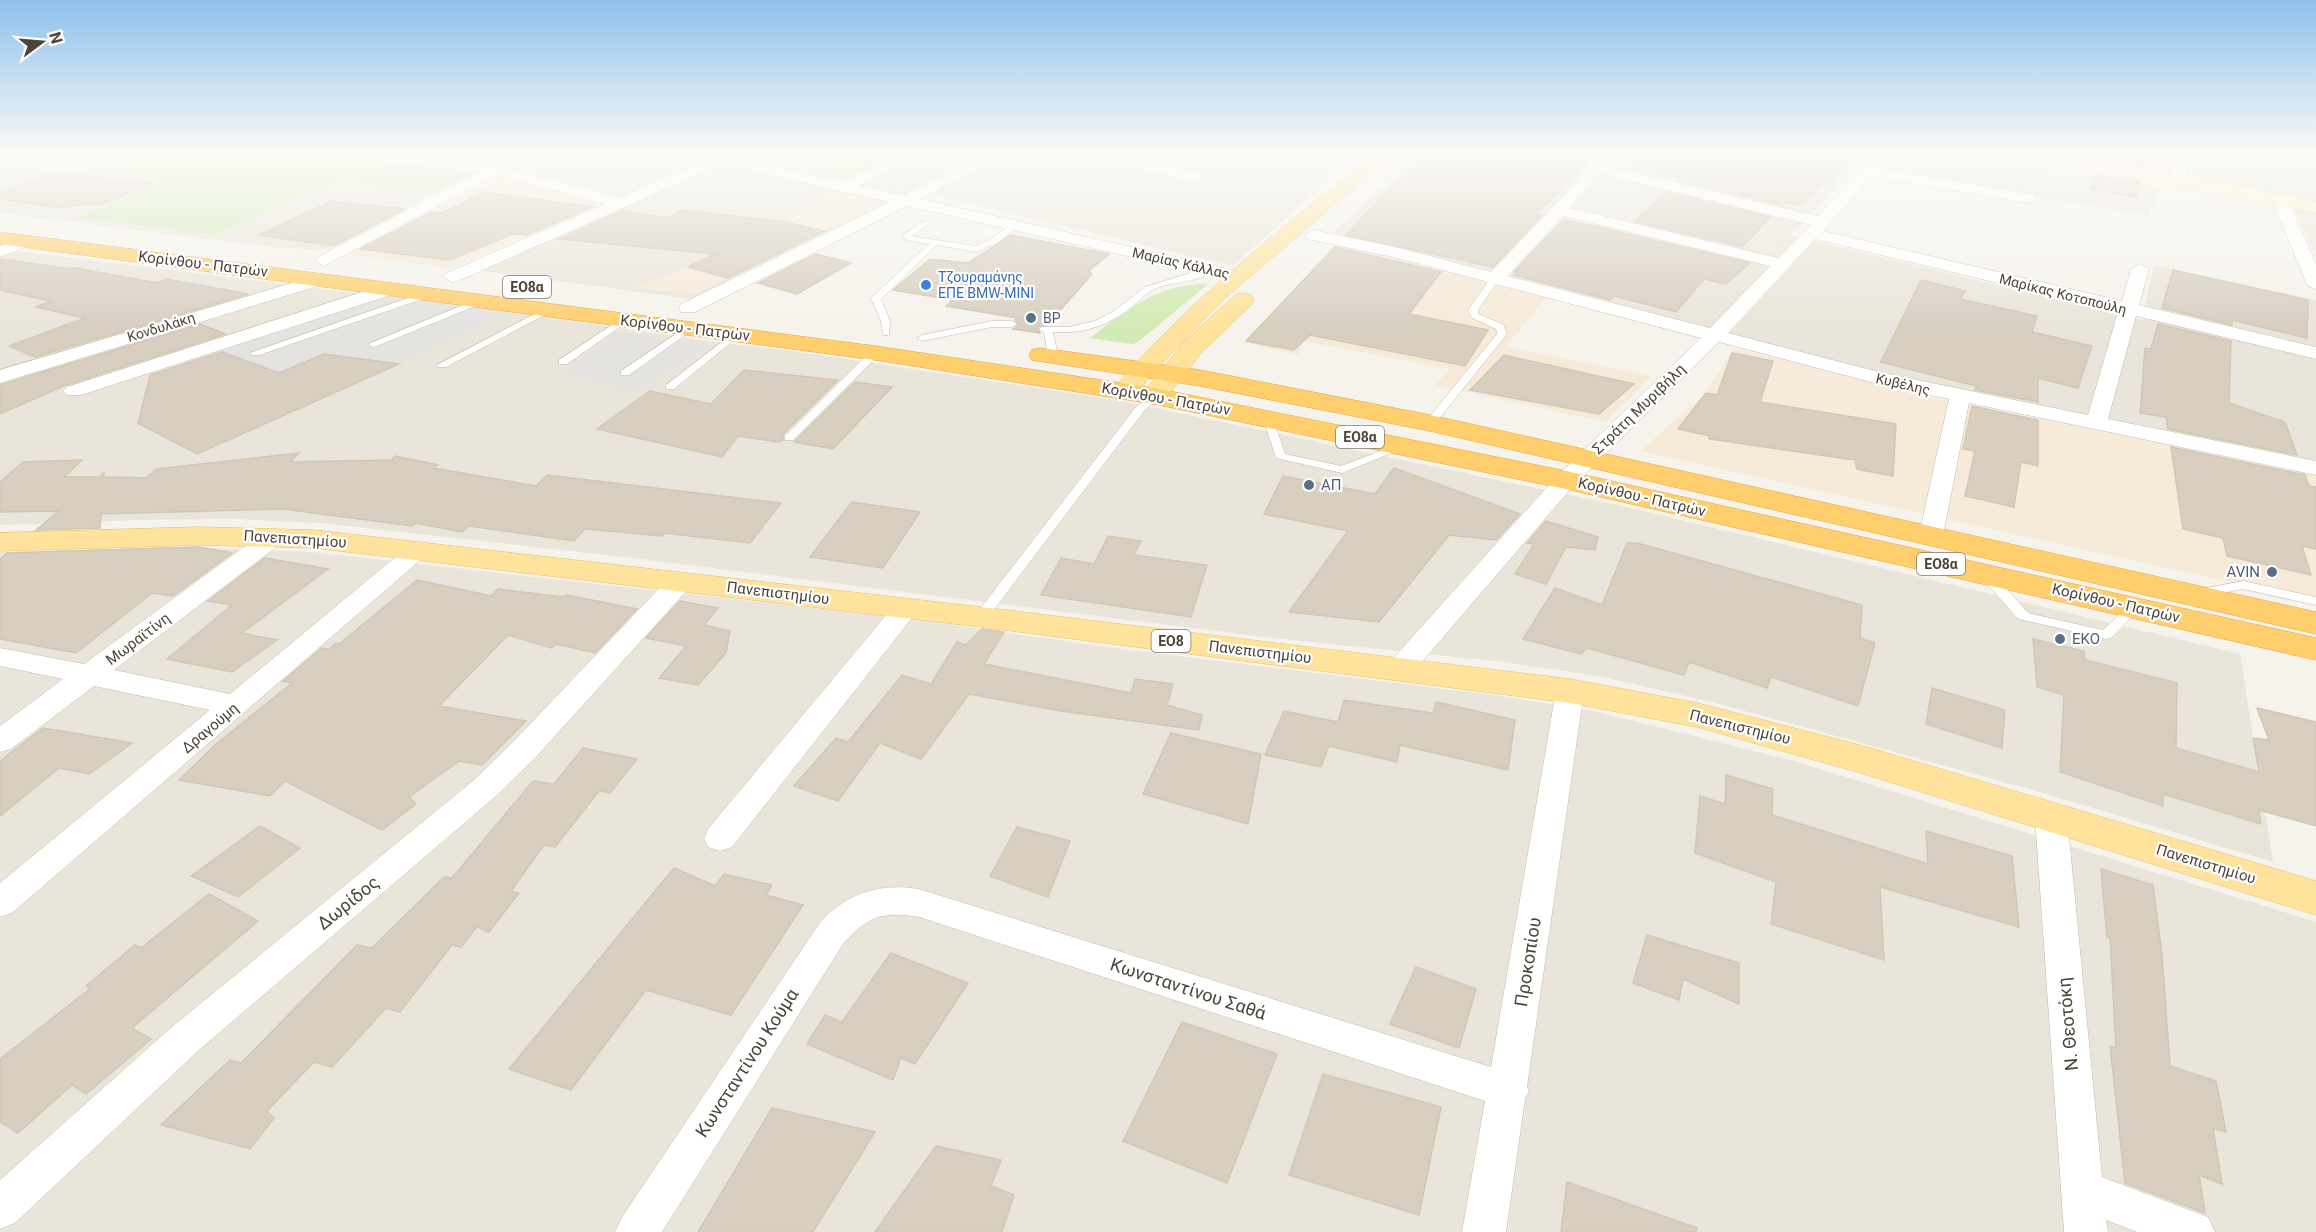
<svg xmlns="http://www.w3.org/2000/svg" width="2316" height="1232" viewBox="0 0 2316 1232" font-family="Roboto,sans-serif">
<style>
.residential{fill:#eae5da}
.commercial{fill:#f7ead8}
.green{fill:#d2eab5}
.parking{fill:#e5e3e0}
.building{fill:#d8cfc1;stroke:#d3c7b4;stroke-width:1.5}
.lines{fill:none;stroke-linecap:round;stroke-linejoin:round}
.lane-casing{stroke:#c2bbae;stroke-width:1}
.street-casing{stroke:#c2bbae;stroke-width:1}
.secondary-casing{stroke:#d6c79b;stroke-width:1}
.primary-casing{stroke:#e6c16a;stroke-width:1}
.highway-casing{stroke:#e0a43c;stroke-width:1}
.lane{fill:#fff;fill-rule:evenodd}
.street{fill:#fff;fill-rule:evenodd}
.secondary{fill:#fff3cd;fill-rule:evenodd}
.primary{fill:#ffe39c;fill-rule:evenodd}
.highway{fill:#ffcf6e;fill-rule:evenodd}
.shop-dot{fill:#3f7fe0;stroke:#fff;stroke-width:2}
.service-dot{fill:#5c6f8a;stroke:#fff;stroke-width:2}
.labels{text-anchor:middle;stroke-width:4.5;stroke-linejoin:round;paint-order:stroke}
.far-street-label{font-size:14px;fill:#4b4439;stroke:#fff}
.far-shop-label{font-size:14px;fill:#366cbe;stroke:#fff;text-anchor:start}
.shield{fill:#fff;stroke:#817c74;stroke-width:1.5}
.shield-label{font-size:14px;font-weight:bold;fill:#4b4439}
.far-service-label{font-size:14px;fill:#4e5e75;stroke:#fff;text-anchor:start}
.street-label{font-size:15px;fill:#4b4439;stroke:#fff}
.service-label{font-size:15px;fill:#4e5e75;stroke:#fff;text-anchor:start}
.near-street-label{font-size:18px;fill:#4b4439;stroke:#fff}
</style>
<rect width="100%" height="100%" fill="#f6f3ec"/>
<!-- residential -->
<g class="residential">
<path d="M0 155H1354L1233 266 913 190 693 299 477 270 629 199 493 163 323 250 272 247 0 213Z"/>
<path d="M1414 155H1870L1790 235 2142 320 2154 265 2316 300V462L1980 395 1864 368 1485 269 1333 233Z"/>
<path d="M1903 155H1949L2160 187 2149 216 1887 172Z"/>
<path d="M2096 155H2298L2316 159V257L2290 198 2094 163Z"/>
<path d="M0 249 509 312 707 341 793 351 1117 400 1631 508 2240 654 2273 862 2033 790 1712 702 1598 676 1504 662 1264 637 632 558 322 523 234 519 139 520 0 525Z"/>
<path d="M180 547 312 552 912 619 1114 648 1501 696 1598 712 1797 762 2316 922V1232H0V552Z"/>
</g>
<!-- commercial -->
<g class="commercial">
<path d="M497 178 597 204 451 268 349 255Z"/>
<path d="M833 190 883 204 694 294 635 288 688 267 786 222Z"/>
<path d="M1335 244 1453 272 1545 298 1506 347 1652 376 1606 422 1434 385 1451 369 1303 341 1298 355 1251 344 1253 334Z"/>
<path d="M1734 348 1935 398 2316 475V601L1640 451 1706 393Z"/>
</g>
<!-- green -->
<g class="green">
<path d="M144 155H269L477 171 440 190 337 180 215 235 79 217 163 182 160 179 106 171Z"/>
<path d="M747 155H896L852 178Z"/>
<path d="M1208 284 1138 342 1132 344 1090 338C1127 310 1158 283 1208 284Z"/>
</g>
<!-- parking -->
<g class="parking">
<path d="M28 200 44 201 38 206 59 208 83 204 94 206 59 220 0 212V209Z"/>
<path d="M385 296 509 312 399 364 325 353 279 373 208 379 185 362Z"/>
<path d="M621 333 709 346 635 393 565 372Z"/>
</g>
<!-- building -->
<g class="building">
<path d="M1428 155H1551L1588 162 1536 214 1542 215 1493 267 1346 235 1379 199Z"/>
<path d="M1637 155H1853L1828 185 1820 184 1800 206 1783 202 1781 205 1679 181 1683 178 1635 170Z"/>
<path d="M2098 155H2148L2145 166 2097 159Z"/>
<path d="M54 171 152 184 98 205 83 204 59 208 0 199V192Z"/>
<path d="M2093 175 2140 182 2136 197 2090 189Z"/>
<path d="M484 192 592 207 527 235 513 234 449 260 360 249 432 212 443 213Z"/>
<path d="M1667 192 1770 217 1742 247 1635 221Z"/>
<path d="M331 201 405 209 334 246 259 235Z"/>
<path d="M681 210 785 222 824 231 728 278 688 267 715 254 559 239 621 211 669 218Z"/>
<path d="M1563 220 1597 227 1750 263 1726 284 1704 279 1676 312 1614 296 1610 300 1514 275 1517 272H1514Z"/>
<path d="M1011 235 1109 254 1089 271 1092 274 1047 325 1037 327 1040 333 1013 329 1019 325 1015 320 1017 318 946 306 953 300 893 290 930 259 968 263Z"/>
<path d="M1335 247 1441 272 1409 314 1488 330 1465 366 1310 335 1294 350 1246 341Z"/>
<path d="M816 254 851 263 797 294 758 283Z"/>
<path d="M0 259 71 269 75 268 157 283 166 279 248 294 35 357 9 346 85 318 36 307 50 301 0 290Z"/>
<path d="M2173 270 2308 300 2307 338 2232 320V325L2162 308Z"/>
<path d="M1921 280 1965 291 1960 299 2037 316 2032 332 2092 346 2078 388 2038 378V402L1975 390 1976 386 1881 362Z"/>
<path d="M200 324 225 334 66 385 0 414V385Z"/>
<path d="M2158 324 2231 341 2229 403 2285 422 2297 455 2168 429 2166 417 2140 413 2145 348 2151 349Z"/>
<path d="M222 352 279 373 324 354 399 364 197 454 138 423 150 375Z"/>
<path d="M1732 353 1773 361 1760 402 1896 424 1893 476 1857 469 1855 460 1709 439 1710 436 1678 429 1706 393 1717 395Z"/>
<path d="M1504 355 1634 384 1599 414 1470 390Z"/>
<path d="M744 370 838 380 783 434V440L778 442 738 436 722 457 597 429 650 391 711 404Z"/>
<path d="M855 382 892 387 833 449 794 442Z"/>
<path d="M1972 406 2038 420V466L2021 462 2014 507 1965 496 1975 451 1963 449Z"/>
<path d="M2171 447 2305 475 2309 486 2316 487V549L2302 546 2311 575 2227 556 2223 538 2183 529Z"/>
<path d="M299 453 290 462 391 460 395 456 438 465 434 468 536 486 547 475 781 503 750 543 664 533 662 536 585 529 574 541 469 526 462 532 415 523 412 526 283 509 101 514 100 528 36 530 59 511 0 512V482L23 462 82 460 64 477H100L104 473V477L146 478 157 469Z"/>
<path d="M1394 468 1520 514 1496 540 1449 535 1379 622 1289 612 1348 531 1264 514 1283 476 1375 494Z"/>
<path d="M852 502 920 512 883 568 810 557Z"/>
<path d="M1546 521 1598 537 1595 550 1566 547 1546 584 1515 574 1534 544 1527 543Z"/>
<path d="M1108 536 1141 541 1134 555 1207 565 1191 617 1041 595 1061 558 1094 564Z"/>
<path d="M1627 543H1637L1862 605 1860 638 1875 643 1858 706 1771 677 1767 688 1689 662 1684 675 1587 648 1581 654 1523 639 1555 588 1602 605Z"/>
<path d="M199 547 232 553 173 596 152 593 76 653 0 639V559L7 553Z"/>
<path d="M265 558 328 569 242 633 277 640 232 672 167 659 232 605 208 601Z"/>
<path d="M417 580 491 596 498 589 564 597 567 595 637 609 595 653 556 644 551 648 508 635 439 706 526 721 482 765 459 761 409 797 416 804 382 830 285 781 270 796 179 780 215 745 292 683 283 681 322 648 329 649 336 643 339 644Z"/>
<path d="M680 601 718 608 704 625 730 631 726 653 698 685 659 678 686 646 646 638Z"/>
<path d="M982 629 1004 632 984 664 1131 693 1135 679 1173 684 1167 705 1202 715 1199 730 1061 711 969 694 921 759 880 743 838 801 794 786 836 738 848 742 902 675 931 684 957 642 966 645Z"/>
<path d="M2033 639 2084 651 2085 660 2177 683 2176 748 2259 772 2253 738 2269 740 2257 708 2316 722V826L2259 810 2261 824 2163 794V806L2060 772 2064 695 2037 687Z"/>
<path d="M1932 688 2005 710 2002 748 1926 724Z"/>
<path d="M1344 700 1433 713 1436 702 1515 720 1508 770 1400 745 1397 762 1329 746 1321 767 1265 755 1284 711 1338 722Z"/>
<path d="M43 728 132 743 89 774 59 768 0 816V761Z"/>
<path d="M1171 733 1261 754 1248 824 1143 794Z"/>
<path d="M583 748 637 759 610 793 599 791 555 847 544 845 511 891 519 893 489 932 477 927 461 947 452 945 400 1012 386 1008 332 1067 314 1062 267 1111 274 1118 250 1149 161 1125 230 1060 241 1063 357 945 372 948 444 877 452 878 533 781 554 784Z"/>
<path d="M1726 775 1773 789 1772 815 1928 864 1926 831 2012 856 2019 927 1880 887 1884 960 1771 924 1776 882 1695 853 1700 796 1725 804Z"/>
<path d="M260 826 300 848 238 897 191 876Z"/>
<path d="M1017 827 1070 841 1048 897 990 876Z"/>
<path d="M674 868 715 886 724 874 772 885 766 895 803 905 731 1015 646 990 571 1090 509 1069Z"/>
<path d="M2101 869 2153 885 2162 955 2170 1066 2216 1081 2226 1132 2213 1128 2222 1184 2199 1175 2205 1213 2125 1183 2110 1046 2116 1048 2110 938 2107 937Z"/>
<path d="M209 894 258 921 132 1028 151 1039 86 1094 72 1085 18 1133 0 1122V1059L91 988 86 986 135 945 141 948Z"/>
<path d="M1647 935 1739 963V1004L1683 979 1679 1000 1633 983Z"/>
<path d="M891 953 968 983 915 1064 901 1058 893 1080 807 1044 825 1015 842 1022Z"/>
<path d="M1416 967 1476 989 1459 1048 1390 1024Z"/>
<path d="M1182 1022 1277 1054 1227 1183 1123 1141Z"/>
<path d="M1323 1074 1441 1107 1419 1215 1289 1175Z"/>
<path d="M772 1108 875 1132 813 1232H698Z"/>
<path d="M936 1146 1001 1160 991 1186 1014 1195 1002 1232H875Z"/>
<path d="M1567 1182 1697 1228 1696 1232H1561Z"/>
</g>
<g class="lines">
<defs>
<g id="lane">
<path d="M925 220 929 223 928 225 912 236 975 246 991 239 1012 224 1019 226 997 243 976 252 937 245 881 299 890 321 889 335H883L881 321 871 298 929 244 906 240 903 235Z"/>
<path d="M1210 267 1214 270C1199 283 1176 281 1157 288 1145 293 1138 302 1128 310 1106 327 1080 334 1053 332L1058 356 1053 359 1048 356 1044 332 1039 329 1041 327H1069L1095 321 1114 311 1145 287Z"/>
<path d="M1495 275 1500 278 1478 310 1479 314 1504 325 1507 334 1434 425H1426V421L1497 334 1496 329 1472 318 1468 310 1492 276Z"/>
<path d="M428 291 431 292V296L259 355H251L250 353Z"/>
<path d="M480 298 485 301 483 303 377 346 373 347 368 344Z"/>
<path d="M546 308 554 310 446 367H438L437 365Z"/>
<path d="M624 317 627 318V322L567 364H559V360Z"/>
<path d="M992 321H1012L1017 324 1012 327H992L922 341 917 338 922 335Z"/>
<path d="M689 325 692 326V330L629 375H621V371Z"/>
<path d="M736 331 739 332V336L674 389H666V385Z"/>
<path d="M875 350 879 351V355L793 440H785V436L871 351Z"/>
<path d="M1154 393 1159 396 1158 398 1144 411 986 620H976L974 617 976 614 1136 407Z"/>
<path d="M1268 415 1273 418 1285 454 1341 466 1399 444H1407L1409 446 1342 473 1276 458 1263 418Z"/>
<path d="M1987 571 1992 572 2028 613 2103 630 2130 604 2135 603 2142 607 2111 638 2106 639 2023 620 2018 619 1982 578 1981 575Z"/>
<path d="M2243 581 2316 597V605L2243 589 2201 597 2194 593 2201 589Z"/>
</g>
<g id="street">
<path d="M338 155H400L493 165 512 155H531L509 169 619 198 706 160 696 155H724L842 182 898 155H917L859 186 903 195 985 155H1004L920 199 1237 271 1246 276 1237 281 907 206 695 312H681L679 308 681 304 889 202 722 164 458 281 452 282 443 277 446 273 605 204 497 175 324 266 315 261 318 257 481 171 345 159Z"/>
<path d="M1091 155H1119L1201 174 1204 177 1196 182 1093 158Z"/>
<path d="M1596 155H1611L1604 166 1818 216 1877 155H1893L1881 169 2035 195 2037 198 2029 203 1873 177 1823 231 2122 301 2131 269 2140 264 2149 269 2139 305 2316 347V359L2136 316 2108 419 2316 461V475L1969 403 1943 535 1940 540 1931 542 1922 540 1919 535 1949 399 1882 385 1719 342 1574 485 1409 677 1399 679 1389 677 1385 670 1389 663 1558 475 1701 338 1393 257 1307 239 1304 235 1313 230 1395 247 1491 272 1569 190ZM1598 173 1811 225 1778 258 1570 208ZM1563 216 1770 266 1710 328 1507 276ZM1815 239 2118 312 2088 415 1883 373 1728 333Z"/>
<path d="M2174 155H2188L2185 183 2179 185 2171 180Z"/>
<path d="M2280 194 2288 199 2316 264V290L2307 285 2272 199Z"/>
<path d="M25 236 31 237 34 241 31 245 0 257V246Z"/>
<path d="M322 274 328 275 331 279 328 283 0 383V370Z"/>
<path d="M390 283 399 289 397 293 81 395H67L63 391 67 387Z"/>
<path d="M275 529 284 531 287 536 284 541 114 670 230 694 410 545 419 542 428 545 432 550 12 913 0 917V883L210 710 94 686 11 749 0 752V726L63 679 0 666V648L84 664 266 531Z"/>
<path d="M680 574 689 576 693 582 689 588 535 758 496 796 199 1050 15 1223 0 1229V1180L173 1026 474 780 513 742 671 576Z"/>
<path d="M906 600 915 602 919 608 915 614 732 847 720 851 708 847 704 838 708 829 897 602Z"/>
<path d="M1570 681 1580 684 1584 691 1527 1087 1529 1091 1525 1099 1506 1232H1462L1485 1101 919 917C881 911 869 916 843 944L662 1232H615L622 1217 819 924C847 893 878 883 919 889L1491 1067 1556 691 1560 684Z"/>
<path d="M2051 804 2062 807 2067 816 2102 1177 2208 1217 2215 1232H2137L2106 1220 2108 1232H2064L2035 816 2040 807Z"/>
</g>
<path id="secondary" d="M2004 155C2109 155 2213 182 2316 201V213L2149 181 2013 160Z"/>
<g id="primary">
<path d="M1372 155H1392L1223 300 1162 363 1134 396 1125 399 1116 396 1112 391 1116 386C1191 298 1282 229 1372 155Z"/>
<path d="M1243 293 1251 295 1254 300 1251 305 1201 353 1163 402 1154 404 1145 402 1141 396 1183 343 1235 295Z"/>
<path d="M199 527 314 530 981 607 1570 679 1697 703 1867 747 2316 881V915L1861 773 1697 727 1570 703 981 627 314 548 199 545 0 551V533Z"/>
</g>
<g id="highway">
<path d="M0 232 875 346 1154 388 1566 471 2316 638V660L1566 489 1154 404 875 360 0 244Z"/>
<path d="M1041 348 1200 370 1430 415 2316 612V634L1430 431 1200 386 1032 360 1029 355 1032 350Z"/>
</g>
</defs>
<!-- lane casing -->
<use href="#lane" class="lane-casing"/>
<!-- street casing -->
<use href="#street" class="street-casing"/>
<!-- secondary casing -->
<use href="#secondary" class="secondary-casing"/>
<!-- primary casing -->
<use href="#primary" class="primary-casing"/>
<!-- highway casing -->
<use href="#highway" class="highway-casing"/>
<!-- lane -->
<use href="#lane" class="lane"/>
<!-- street -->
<use href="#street" class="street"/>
<!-- secondary -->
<use href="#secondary" class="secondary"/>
<!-- primary -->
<use href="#primary" class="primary"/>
<!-- highway -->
<use href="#highway" class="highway"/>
</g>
<!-- sky -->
<linearGradient id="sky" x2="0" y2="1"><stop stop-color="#8fc1ec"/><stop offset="0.47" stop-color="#fbfaf6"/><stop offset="1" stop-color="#fbfaf6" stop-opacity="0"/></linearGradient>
<rect width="2316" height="328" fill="url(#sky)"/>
<!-- markers -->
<circle class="shop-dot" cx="926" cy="285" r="6"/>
<g class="service-dot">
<circle cx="1031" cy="318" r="6"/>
<circle cx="1309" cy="485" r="6"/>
<circle cx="2272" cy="572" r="6"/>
<circle cx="2060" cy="639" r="6"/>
</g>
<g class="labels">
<!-- far-street labels -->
<g class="far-street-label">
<text transform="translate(1181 263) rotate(13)" y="5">Μαρίας Κάλλας</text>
<text transform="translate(2063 294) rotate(14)" y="5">Μαρίκας Κοτοπούλη</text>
<text transform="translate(161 327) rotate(-17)" y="5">Κονδυλάκη</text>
<text transform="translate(1903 384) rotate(13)" y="5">Κυβέλης</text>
</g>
<!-- far-shop labels -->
<g class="far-shop-label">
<text x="938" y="282">Τζουραμάνης<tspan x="938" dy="16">ΕΠΕ BMW-MINI</tspan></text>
</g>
<!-- shield labels -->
<g class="shield">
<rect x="503" y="276" width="48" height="22" rx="4.5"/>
<rect x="1336" y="426" width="48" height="22" rx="4.5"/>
<rect x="1917" y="553" width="48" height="22" rx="4.5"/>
<rect x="1151.5" y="630" width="39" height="22" rx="4.5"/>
</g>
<g class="shield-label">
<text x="527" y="292">ΕΟ8α</text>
<text x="1360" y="442">ΕΟ8α</text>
<text x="1941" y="569">ΕΟ8α</text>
<text x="1171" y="646">ΕΟ8</text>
</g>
<!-- far-service labels -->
<g class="far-service-label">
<text x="1043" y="323">BP</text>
</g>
<!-- street labels -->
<g class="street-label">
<text transform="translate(203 264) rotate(7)" y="5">Κορίνθου - Πατρών</text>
<text transform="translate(685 328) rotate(7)" y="5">Κορίνθου - Πατρών</text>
<text transform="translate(1166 399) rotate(10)" y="5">Κορίνθου - Πατρών</text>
<text transform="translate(1639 409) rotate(-44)" y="5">Στράτη Μυριβήλη</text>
<text transform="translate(1642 497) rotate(13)" y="5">Κορίνθου - Πατρών</text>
<text transform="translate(295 539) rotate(4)" y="5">Πανεπιστημίου</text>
<text transform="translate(778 593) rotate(7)" y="5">Πανεπιστημίου</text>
<text transform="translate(2116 603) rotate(13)" y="5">Κορίνθου - Πατρών</text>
<text transform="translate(138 639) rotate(-37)" y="5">Μωραϊτίνη</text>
<text transform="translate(1260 652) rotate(7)" y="5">Πανεπιστημίου</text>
<text transform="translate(1740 727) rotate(14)" y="5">Πανεπιστημίου</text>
<text transform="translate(210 728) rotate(-40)" y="5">Δραγούμη</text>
<text transform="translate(2206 864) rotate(17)" y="5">Πανεπιστημίου</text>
</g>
<!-- service labels -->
<g class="service-label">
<text x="1321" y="490">ΑΠ</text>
<text x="2260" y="577" text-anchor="end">AVIN</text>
<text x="2072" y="644">EKO</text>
</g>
<!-- near-street labels -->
<g class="near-street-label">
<text transform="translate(348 903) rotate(-39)" y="6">Δωρίδος</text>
<text transform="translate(1528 962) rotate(-81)" y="6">Προκοπίου</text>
<text transform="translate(1188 989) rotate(18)" y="6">Κωνσταντίνου Σαθά</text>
<text transform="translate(2068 1024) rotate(-95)" y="6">Ν. Θεοτόκη</text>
<text transform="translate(747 1063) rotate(-57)" y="6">Κωνσταντίνου Κούμα</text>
</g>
</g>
<!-- north arrow -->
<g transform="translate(42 42) rotate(74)" stroke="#ffffff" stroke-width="4.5" paint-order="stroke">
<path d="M0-4.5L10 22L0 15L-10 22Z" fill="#4b4439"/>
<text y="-9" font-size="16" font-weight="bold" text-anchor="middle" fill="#4b4439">N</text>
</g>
</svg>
